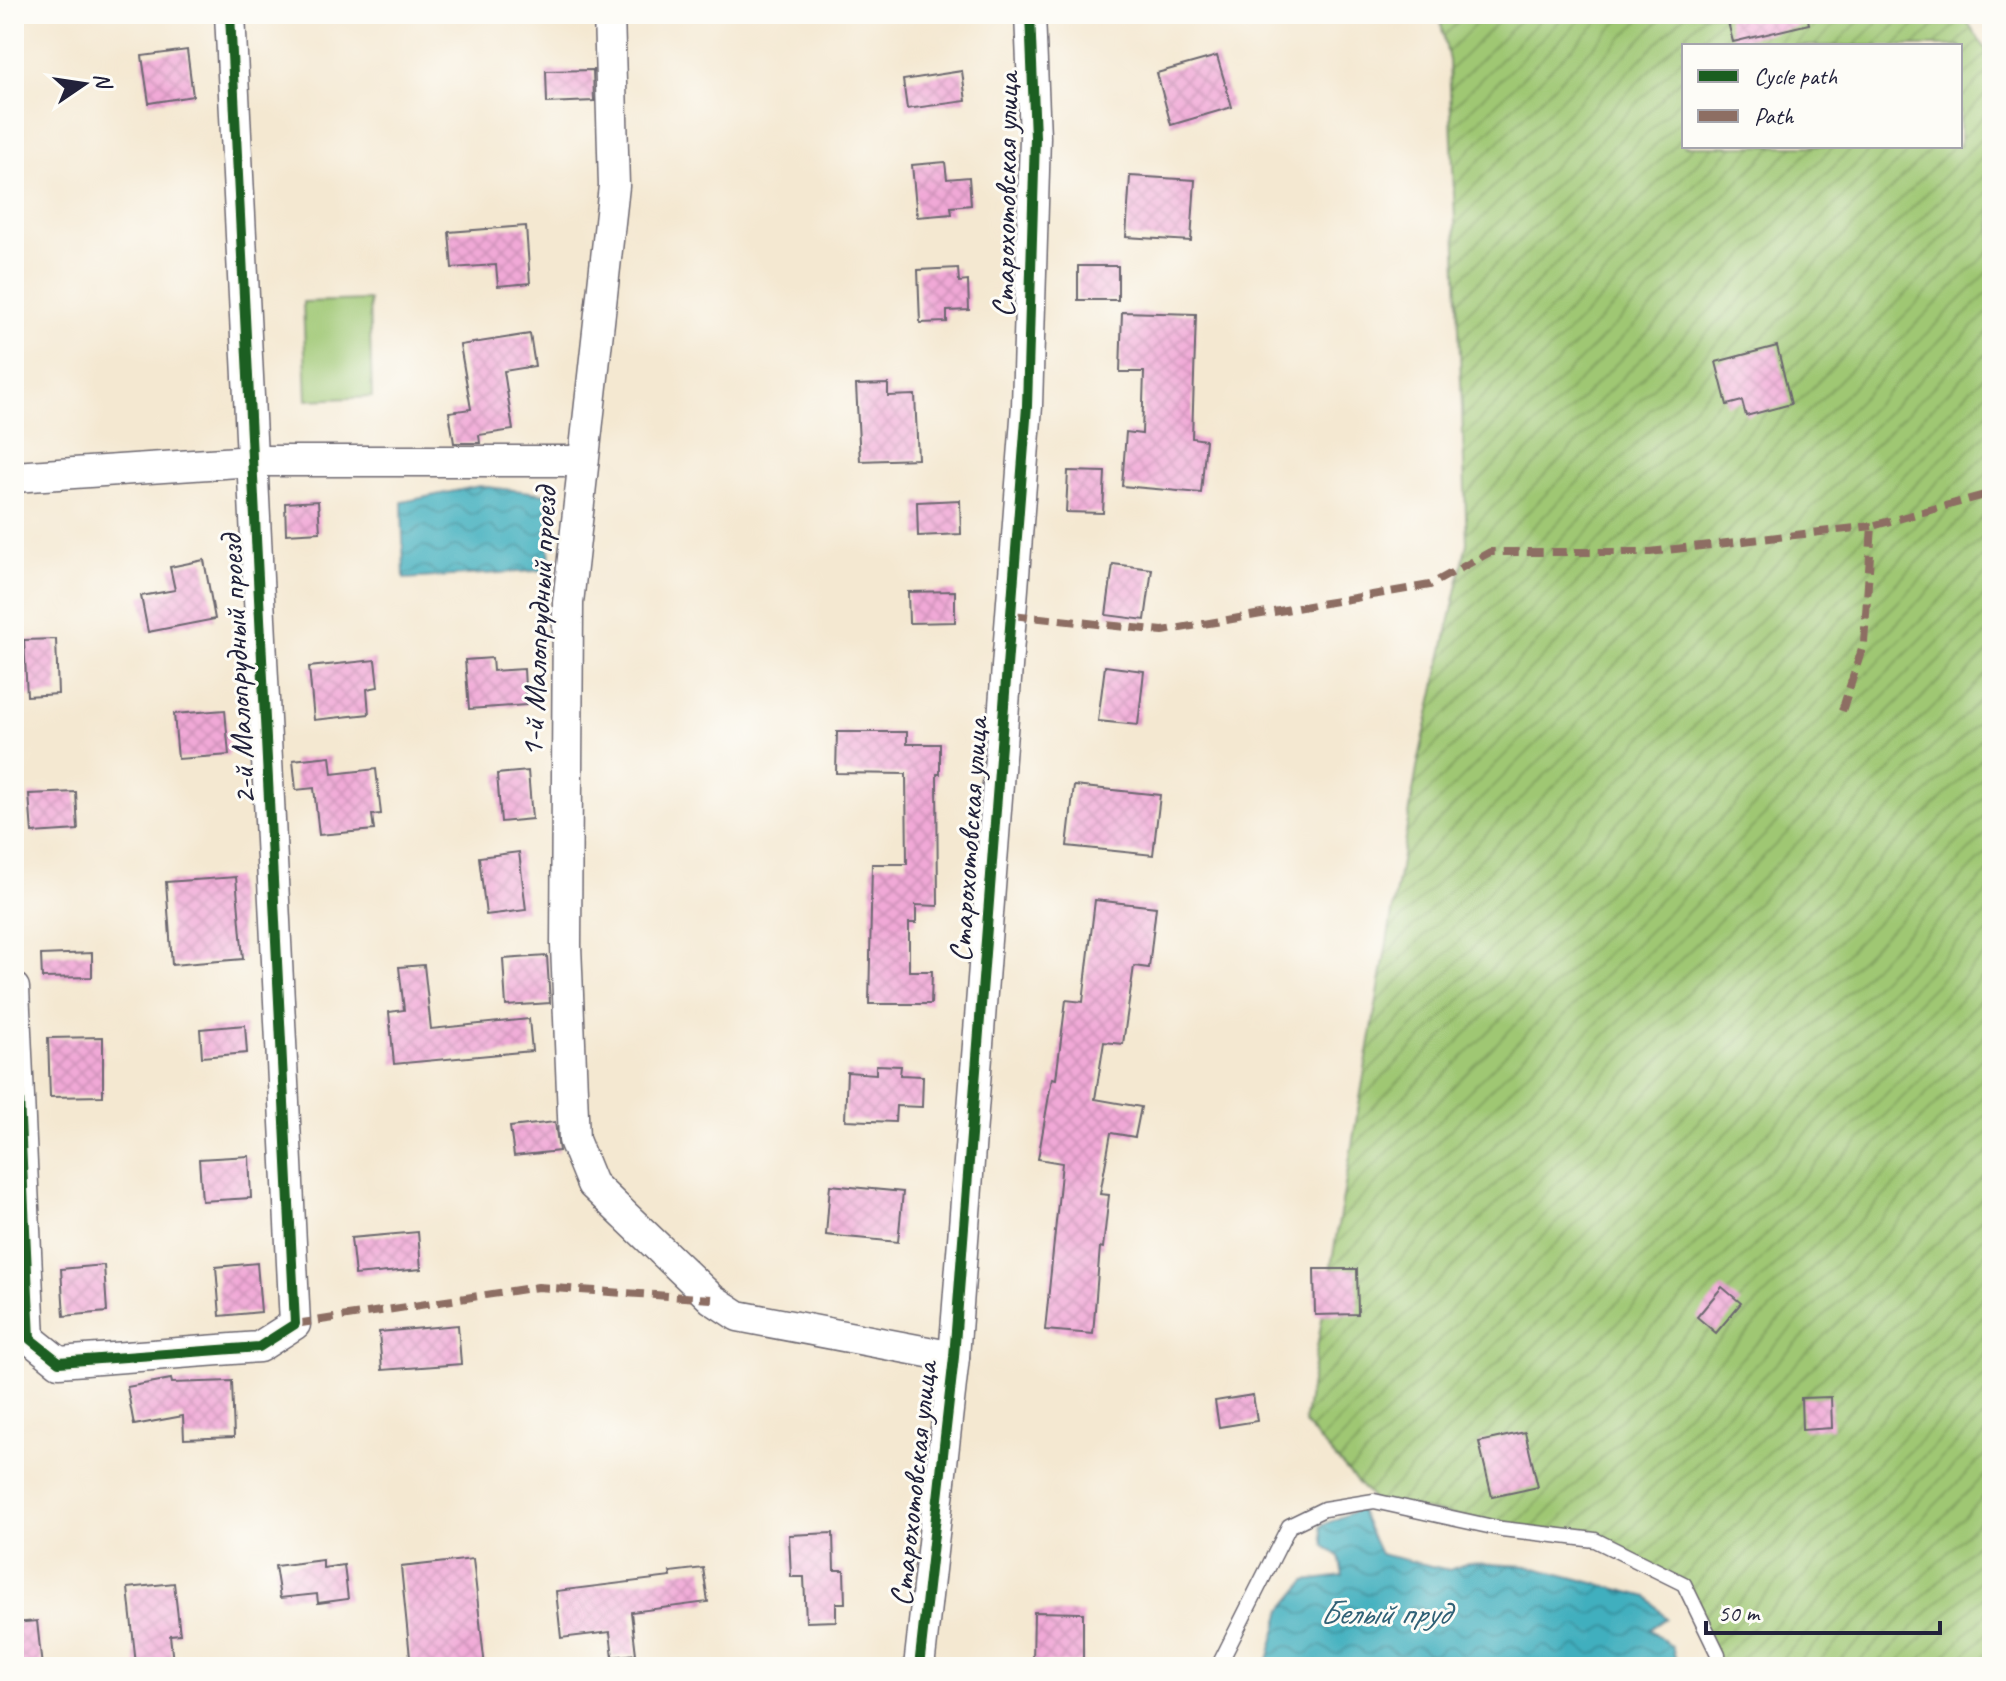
<svg xmlns="http://www.w3.org/2000/svg" width="2006" height="1681" viewBox="0 0 2006 1681" font-family="Caveat,sans-serif">
<style>
.grass{fill:#9fc773;stroke:#607457;stroke-width:2}
.garden{fill:url(#garden-furrows);stroke:#607457;stroke-width:2;fill-rule:evenodd}
.water{fill:url(#water-waves);stroke:#32687c;stroke-width:2}
.building{fill:url(#building-cross-hatch)}
.lines{fill:none;stroke-linecap:round;stroke-linejoin:round}
.lane-casing{stroke:#6c6770;stroke-width:17}
.street-casing{stroke:#6c6770;stroke-width:33}
.lane{stroke:#fff;stroke-width:14}
.street{stroke:#fff;stroke-width:30}
.quiet{stroke:#8d6e63;stroke-width:8;stroke-dasharray:16 8;stroke-linecap:butt}
.cycleway-casing{stroke:#fdfcf7;stroke-width:15}
.cycleway{stroke:#1b5e20;stroke-width:10}
.labels{text-anchor:middle;stroke-width:6;stroke-linejoin:round;paint-order:stroke}
.street-label{font-size:32px;fill:#22223b;stroke:#fdfcf7}
.water-label{font-size:34px;font-style:italic;fill:#306176;stroke:#fdfcf7}
</style>
<defs>
<pattern id="garden-furrows" width="10" height="10" patternUnits="userSpaceOnUse" patternTransform="scale(2)"><rect width="10" height="10" fill="#9fc773"/><path d="M-1 1l2-2M0 10L10 0M9 11l2-2" fill="none" stroke="#81a160"/></pattern>
<pattern id="water-waves" width="16" height="10" patternUnits="userSpaceOnUse" patternTransform="scale(2)"><rect width="16" height="10" fill="#41afbe"/><path d="M0 5q4-4 8 0t8 0" fill="none" stroke="#368e9c"/></pattern>
<pattern id="building-cross-hatch" width="8" height="8" patternUnits="userSpaceOnUse" patternTransform="scale(2)"><rect width="8" height="8" fill="#f1a9d7"/><path d="M0 0l8 8M0 8l8-8" fill="none" stroke="#ce91b9"/></pattern>
</defs>
<rect width="100%" height="100%" fill="#fdfcf7"/>
<filter id="ink" filterUnits="userSpaceOnUse"><feTurbulence type="fractalNoise" baseFrequency=".0125" numOctaves="2"/><feDisplacementMap in="SourceGraphic" scale="16" xChannelSelector="R" yChannelSelector="G"/><feConvolveMatrix kernelMatrix="1 2 1 2 8 2 1 2 1" color-interpolation-filters="sRGB"/></filter>
<filter id="wash" filterUnits="userSpaceOnUse"><feTurbulence type="fractalNoise" baseFrequency=".006" numOctaves="4" result="noise"/><feDisplacementMap in="SourceGraphic" scale="32" xChannelSelector="R" yChannelSelector="G"/><feGaussianBlur stdDeviation="1.8" result="paint"/><feColorMatrix in="noise" values="0 0 0 0 0 0 0 0 0 0 0 0 0 0 0 0 0 1.4 0 .05"/><feComposite in="paint" operator="in"/></filter>
<g filter="url(#wash)">
<rect width="100%" height="100%" fill="#f4e8d1"/>
<!-- grass -->
<path class="grass" d="M369 300 372 397 307 400 303 302Z"/>
<!-- garden -->
<path class="garden" d="M1439 14H1962L1992 58V1667H1719L1684 1584 1595 1540 1374 1501 1304 1423 1418 763 1467 543 1449 61ZM1684 46H1960V146H1684Z"/>
<!-- water -->
<g class="water">
<path d="M479 486 547 494 550 570 404 579 402 502Z"/>
<path d="M1359 1509 1380 1554 1449 1570 1468 1563 1528 1566 1648 1597 1666 1618 1650 1629 1672 1647 1678 1667H1266L1282 1610 1306 1581 1343 1576 1339 1556 1324 1546 1321 1526Z"/>
</g>
<g id="blocks">
<!-- building -->
<g class="building">
<path d="M1726 14H1807L1809 24 1733 42Z"/>
<path d="M187 50 193 96 149 103 142 56Z"/>
<path d="M1217 56 1232 107 1171 125 1157 73Z"/>
<path d="M593 70 594 101 547 103 546 71Z"/>
<path d="M962 71 966 101 907 109 903 80Z"/>
<path d="M945 162 947 179 969 177 971 205 951 207 952 214 917 217 912 165Z"/>
<path d="M1130 176 1195 180 1191 241 1126 237Z"/>
<path d="M526 226 530 283 498 286 496 265 452 268 449 232Z"/>
<rect x="1078" y="266" width="40" height="34"/>
<path d="M958 268 959 282 968 281 969 310 947 311V322L920 323 918 270Z"/>
<path d="M1122 312 1196 314 1192 438 1206 440 1201 493 1122 486 1126 432 1142 434 1144 372H1120Z"/>
<path d="M530 334 535 366 504 371 513 430 479 435 480 443H454L449 412 471 409 460 345Z"/>
<path d="M1777 346 1791 404 1746 416 1742 401 1727 405 1716 362Z"/>
<path d="M888 384V396L915 395 918 459 860 461 856 385Z"/>
<path d="M1068 471 1105 472 1103 513 1066 512Z"/>
<path d="M960 500 961 534 918 536 917 502Z"/>
<path d="M318 501 320 532 286 534 285 503Z"/>
<path d="M204 560 215 619 148 632 141 596 175 590 170 567Z"/>
<path d="M1113 564 1152 569 1145 620 1106 615Z"/>
<path d="M955 591V622L909 623 908 592Z"/>
<path d="M56 639 58 694 27 696 24 640Z"/>
<path d="M492 658 493 671 524 669 526 705 469 709 465 660Z"/>
<path d="M375 660 378 687 367 689 369 714 314 720 309 667Z"/>
<path d="M1105 666 1144 671 1138 725 1098 721Z"/>
<path d="M225 710 229 755 178 759 174 714Z"/>
<path d="M837 732H907V744H940V774H937L938 906 916 905V923H909V971H932L931 1004H869L872 864H907L906 774 836 773Z"/>
<path d="M330 756 332 774 376 769 381 814 372 815 374 830 319 835 314 788 296 790 293 760Z"/>
<path d="M528 771 532 819 501 822 497 774Z"/>
<path d="M1074 786 1160 795 1153 855 1067 846Z"/>
<path d="M76 792 78 830 32 833 29 794Z"/>
<path d="M519 852 526 910 486 915 479 857Z"/>
<path d="M236 877 243 959 172 965 166 882Z"/>
<path d="M1095 900 1156 907 1149 968 1134 966 1123 1044 1104 1042 1095 1099 1141 1107 1135 1137 1111 1133 1100 1194 1109 1195 1103 1248 1100 1247 1093 1334 1045 1330 1062 1163 1038 1159 1052 1078 1056 1079 1066 1000 1083 1002Z"/>
<path d="M92 953V977L42 978 41 955Z"/>
<path d="M547 956 550 1003 506 1006 503 959Z"/>
<path d="M424 965 431 1029 529 1019 532 1051 394 1064 389 1012 404 1010 399 967Z"/>
<path d="M245 1025 247 1053 202 1057 200 1029Z"/>
<path d="M103 1037V1096L50 1097 48 1038Z"/>
<path d="M876 1065 901 1066 900 1075 923 1076 922 1107 896 1106 895 1122 845 1120 847 1072 876 1074Z"/>
<path d="M555 1122 559 1151 514 1156 510 1127Z"/>
<path d="M249 1156 251 1198 202 1201 199 1159Z"/>
<path d="M830 1185 903 1192 898 1242 826 1235Z"/>
<path d="M418 1232 421 1269 355 1275 351 1238Z"/>
<path d="M257 1263 261 1312 220 1316 216 1267Z"/>
<path d="M104 1265 107 1312 64 1316 61 1269Z"/>
<path d="M1314 1269H1357L1358 1314 1315 1315Z"/>
<path d="M1722 1287 1741 1303 1716 1333 1697 1317Z"/>
<path d="M458 1325 461 1364 382 1370 379 1332Z"/>
<path d="M171 1379 172 1383 232 1381 234 1437 184 1439 183 1416 134 1425 127 1387Z"/>
<path d="M1253 1395 1257 1421 1219 1427 1215 1401Z"/>
<path d="M1831 1397 1832 1428 1802 1430 1801 1398Z"/>
<path d="M1525 1432 1538 1487 1492 1497 1479 1442Z"/>
<path d="M833 1533 834 1570H844L845 1603H836V1621L806 1622 804 1577H791L789 1535Z"/>
<path d="M473 1559 485 1667H411L401 1567Z"/>
<path d="M323 1560V1568L344 1565 348 1599 318 1603 317 1594 280 1598 275 1566Z"/>
<path d="M703 1568 708 1602 631 1612 636 1654 613 1657 610 1632 561 1638 556 1591 671 1577 670 1572Z"/>
<path d="M174 1583 180 1634 170 1635 173 1662 136 1665 128 1588Z"/>
<path d="M1034 1612 1083 1613V1663H1033Z"/>
<path d="M37 1621 42 1667H14V1623Z"/>
</g>
</g>
</g>
<g filter="url(#ink)">
<use href="#blocks" fill-opacity="0" stroke="#6c6770" stroke-width="2"/>
<g class="lines">
<defs>
<path id="lane" d="M1218 1667 1289 1526 1324 1509 1374 1501 1502 1529 1595 1540 1684 1584 1718 1654 1719 1667"/>
<g id="street">
<path d="M609 14 614 186 568 603 566 946 574 1140 592 1184 712 1299 738 1316 954 1357"/>
<path d="M14 477 253 461H582"/>
<path d="M14 988 30 1339 59 1362 259 1347 295 1324 230 14"/>
<path d="M919 1667 954 1357 1027 406 1035 137 1030 14"/>
</g>
</defs>
<!-- lane casing -->
<use href="#lane" class="lane-casing"/>
<!-- street casing -->
<use href="#street" class="street-casing"/>
<!-- lane -->
<use href="#lane" class="lane"/>
<!-- street -->
<use href="#street" class="street"/>
<!-- quiet -->
<g class="quiet">
<path d="M1012 615 1163 631 1430 585 1490 552H1650L1872 526"/>
<path d="M1842 711 1864 643 1872 526 1992 493"/>
<path d="M295 1324 538 1287 712 1299"/>
</g>
<defs>
<g id="cycleway">
<path d="M14 988 30 1339 59 1362 259 1347 295 1324 230 14"/>
<path d="M919 1667 954 1357 1027 406 1035 137 1030 14"/>
</g>
</defs>
<!-- cycleway casing -->
<use href="#cycleway" class="cycleway-casing"/>
<!-- cycleway -->
<use href="#cycleway" class="cycleway"/>
</g>
</g>
<g class="labels">
<!-- street labels -->
<g class="street-label">
<text transform="translate(1005 195) rotate(-89)" y="11">Старохотовская улица</text>
<text transform="translate(538 622) rotate(-87)" y="11">1-й Малопрудный проезд</text>
<text transform="translate(237 670) rotate(-93)" y="11">2-й Малопрудный проезд</text>
<text transform="translate(968 840) rotate(-86)" y="11">Старохотовская улица</text>
<text transform="translate(913 1484) rotate(-84)" y="11">Старохотовская улица</text>
</g>
<!-- water labels -->
<g class="water-label">
<text x="1384" y="1624">Белый пруд</text>
</g>
</g>
<!-- margin -->
<rect width="2006" height="1681" fill="none" stroke="#fdfcf7" stroke-width="48"/>
<!-- legend -->
<rect x="1682" y="44" width="280" height="104" fill="#fdfcf7" stroke="#a5a5ac" stroke-width="2"/>
<rect x="1698" y="70" width="40" height="12" fill="#1b5e20" stroke="#a5a5ac" stroke-width="2"/>
<text x="1754" y="84" font-size="24" fill="#22223b">Cycle path</text>
<rect x="1698" y="110" width="40" height="12" fill="#8d6e63" stroke="#a5a5ac" stroke-width="2"/>
<text x="1754" y="124" font-size="24" fill="#22223b">Path</text>
<!-- north arrow -->
<g transform="translate(84 84) rotate(77)" stroke="#fdfcf7" stroke-width="6" paint-order="stroke">
<path d="M0-6L14 30L0 20L-14 30Z" fill="#22223b"/>
<text y="-12" font-size="22" font-weight="bold" text-anchor="middle" fill="#22223b">N</text>
</g>
<!-- scale -->
<path d="M1706 1621v12h234v-12" fill="none" stroke="#22223b" stroke-width="4"/>
<text x="1718" y="1621" font-size="24" fill="#22223b" stroke="#fdfcf7" stroke-width="6" paint-order="stroke">50 m</text>
</svg>
